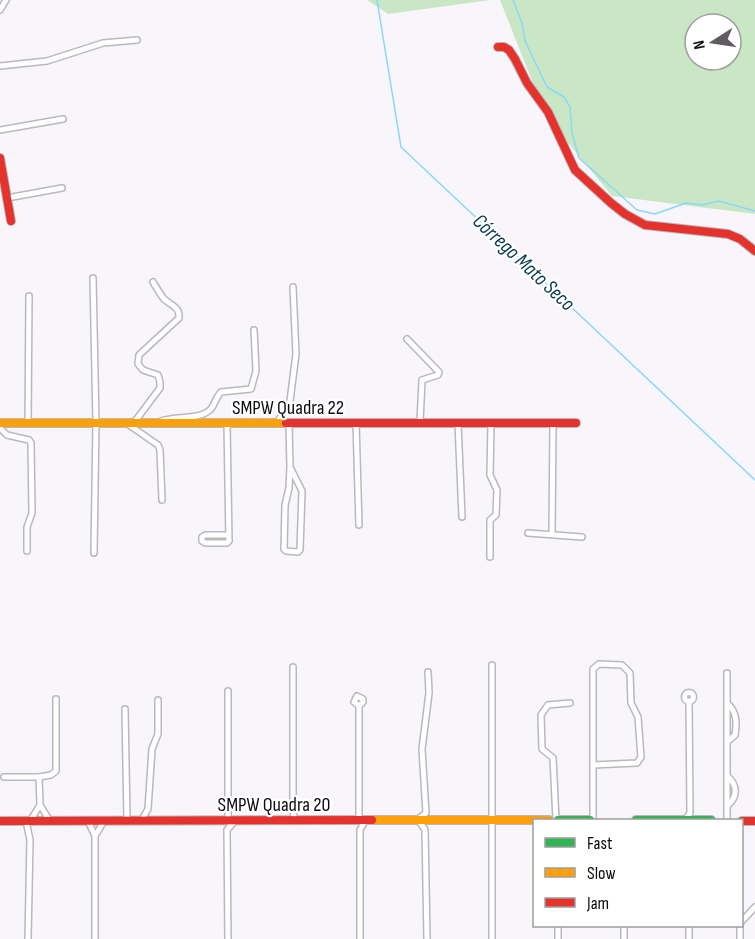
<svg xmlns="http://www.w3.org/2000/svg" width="755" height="939" viewBox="0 0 755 939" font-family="'Sofia Sans Condensed',sans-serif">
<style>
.green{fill:#cae7c5;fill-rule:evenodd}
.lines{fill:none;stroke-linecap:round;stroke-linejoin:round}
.stream{stroke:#88d7fc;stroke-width:1.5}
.street-casing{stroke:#bab8bd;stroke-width:8}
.fast-casing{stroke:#bab8bd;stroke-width:10}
.slow-casing{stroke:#bab8bd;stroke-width:10}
.jam-casing{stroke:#bab8bd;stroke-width:10}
.street{stroke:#fefefe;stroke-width:5}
.fast{stroke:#30b455;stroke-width:8}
.slow{stroke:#ff9f0a;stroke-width:8}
.jam{stroke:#e5322d;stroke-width:8}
.labels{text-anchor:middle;stroke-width:4.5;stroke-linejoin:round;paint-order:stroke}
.street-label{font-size:20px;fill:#0e0a10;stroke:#fff}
.water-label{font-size:21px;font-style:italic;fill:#0b3d52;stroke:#fff}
</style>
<rect width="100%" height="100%" fill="#f8f5fb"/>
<!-- green -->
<g class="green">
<path d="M367 0H490L388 14Z"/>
<path d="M500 0H755V214L612 196 546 116ZM695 24H731V60H695Z"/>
</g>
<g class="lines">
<!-- stream -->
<g class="stream">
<path d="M377 0 401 147 755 480"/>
<path d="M513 0 522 23 525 41 547 87 564 97 570 107 572 133 579 158 637 210 655 214 686 203 702 205 719 201 755 211"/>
</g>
<defs>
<g id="street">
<path d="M0 10 6 0"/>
<path d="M0 66 47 61 103 43 137 40"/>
<path d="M0 130 63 119"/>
<path d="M7 198 62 188"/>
<path d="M93 278 96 423 94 553"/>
<path d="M407 339 439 372 438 375 422 380 420 422"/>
<path d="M161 421C176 415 199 421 211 409 215 404 216 397 221 392L251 389 256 371 254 330"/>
<path d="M28 423 29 296"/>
<path d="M227 423 229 541 227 543H205L202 541V537L205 535H229"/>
<path d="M277 423 290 401 296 354 293 287"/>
<path d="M356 423 359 525"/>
<path d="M458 423 462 517"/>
<path d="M133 424 160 388V382L158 375 143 370 138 364 139 355 179 318C180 307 172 306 164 299 160 294 156 287 153 282"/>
<path d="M289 424 290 467 289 488 285 505 284 549 286 551 298 552 300 550 302 491 290 467"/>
<path d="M129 425 158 445 160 450 162 500"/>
<path d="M0 428 7 435 29 440 31 443 32 513 27 527V551"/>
<path d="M528 533 582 537"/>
<path d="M552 534 553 423"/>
<path d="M490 557V520L496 515 497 490 490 475 491 423"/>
<path d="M492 665V939"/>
<path d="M293 667V812L295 821"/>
<path d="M727 673V820"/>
<circle cx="689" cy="697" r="4.5"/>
<path d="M727 703C737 712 737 722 735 735L727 742"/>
<path d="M359 706 363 702V699L357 696 354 702 359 706V821"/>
<path d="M125 709 127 820"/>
<path d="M593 765 637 763 641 757 638 717 631 703 630 673 622 665 599 664 593 669V820"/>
<path d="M727 776C738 785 738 797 727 806"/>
<path d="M4 777H39"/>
<path d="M418 819 426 813 422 749 429 693 428 672"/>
<path d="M556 820 553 758 542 749 541 715 548 705 570 703"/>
<path d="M685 820 690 813 689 701"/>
<path d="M26 821 30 840 28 939"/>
<path d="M30 821 40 805"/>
<path d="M50 821 40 805 39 777 51 775 56 771V699"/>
<path d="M88 821 95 836V939"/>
<path d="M141 821 148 809 152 749 158 734V700"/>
<path d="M419 821 425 830 427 939"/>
<path d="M228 822V691"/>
<path d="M95 836 104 821"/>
<path d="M742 921 755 907"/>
<path d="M558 926V939"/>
<path d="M624 926V939"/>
<path d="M228 939 227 830 234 822"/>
<path d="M360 939V830L365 821"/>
<path d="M689 939V926"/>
<path d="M740 939V926"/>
</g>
<g id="fast">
<path d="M558 820H590"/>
<path d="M636 820H711"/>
</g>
<g id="slow">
<path d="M0 423H286"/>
<path d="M372 820H549"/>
</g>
<g id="jam">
<path d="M498 47H504L509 50 515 59 527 83 548 112 575 170 611 203 625 214 645 225 728 234 740 239 755 251"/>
<path d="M0 158 11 221"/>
<path d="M286 423H576"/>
<path d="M0 821 372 820"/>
<path d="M742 821H755"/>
</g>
</defs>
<!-- street casing -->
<use href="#street" class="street-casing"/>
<!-- fast casing -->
<use href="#fast" class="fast-casing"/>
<!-- slow casing -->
<use href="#slow" class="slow-casing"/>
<!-- jam casing -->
<use href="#jam" class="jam-casing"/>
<!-- street -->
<use href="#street" class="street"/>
<!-- fast -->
<use href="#fast" class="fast"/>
<!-- slow -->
<use href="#slow" class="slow"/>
<!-- jam -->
<use href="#jam" class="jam"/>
</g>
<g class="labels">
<!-- street labels -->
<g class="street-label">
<text x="288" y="414">SMPW Quadra 22</text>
<text x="274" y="811">SMPW Quadra 20</text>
</g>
<!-- water labels -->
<g class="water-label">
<text transform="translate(524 262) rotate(43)" y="7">Córrego Mato Seco</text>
</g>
</g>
<!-- legend -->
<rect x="533" y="819" width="210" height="108" fill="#ffffff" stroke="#9f9d9f" stroke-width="1.5"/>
<rect x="545" y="838" width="30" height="9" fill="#30b455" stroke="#9f9d9f" stroke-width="1.5"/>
<text x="587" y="849" font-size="18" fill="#0e0a10">Fast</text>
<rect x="545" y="868" width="30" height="9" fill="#ff9f0a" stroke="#9f9d9f" stroke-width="1.5"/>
<text x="587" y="879" font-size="18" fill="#0e0a10">Slow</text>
<rect x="545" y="898" width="30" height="9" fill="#e5322d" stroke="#9f9d9f" stroke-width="1.5"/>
<text x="587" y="909" font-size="18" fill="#0e0a10">Jam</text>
<!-- north arrow -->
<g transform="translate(713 42) rotate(258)"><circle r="28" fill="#ffffff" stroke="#9f9d9f" stroke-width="1.5"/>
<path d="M0-4.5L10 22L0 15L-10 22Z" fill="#605c62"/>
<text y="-9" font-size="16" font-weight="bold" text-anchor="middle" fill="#0e0a10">N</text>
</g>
</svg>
